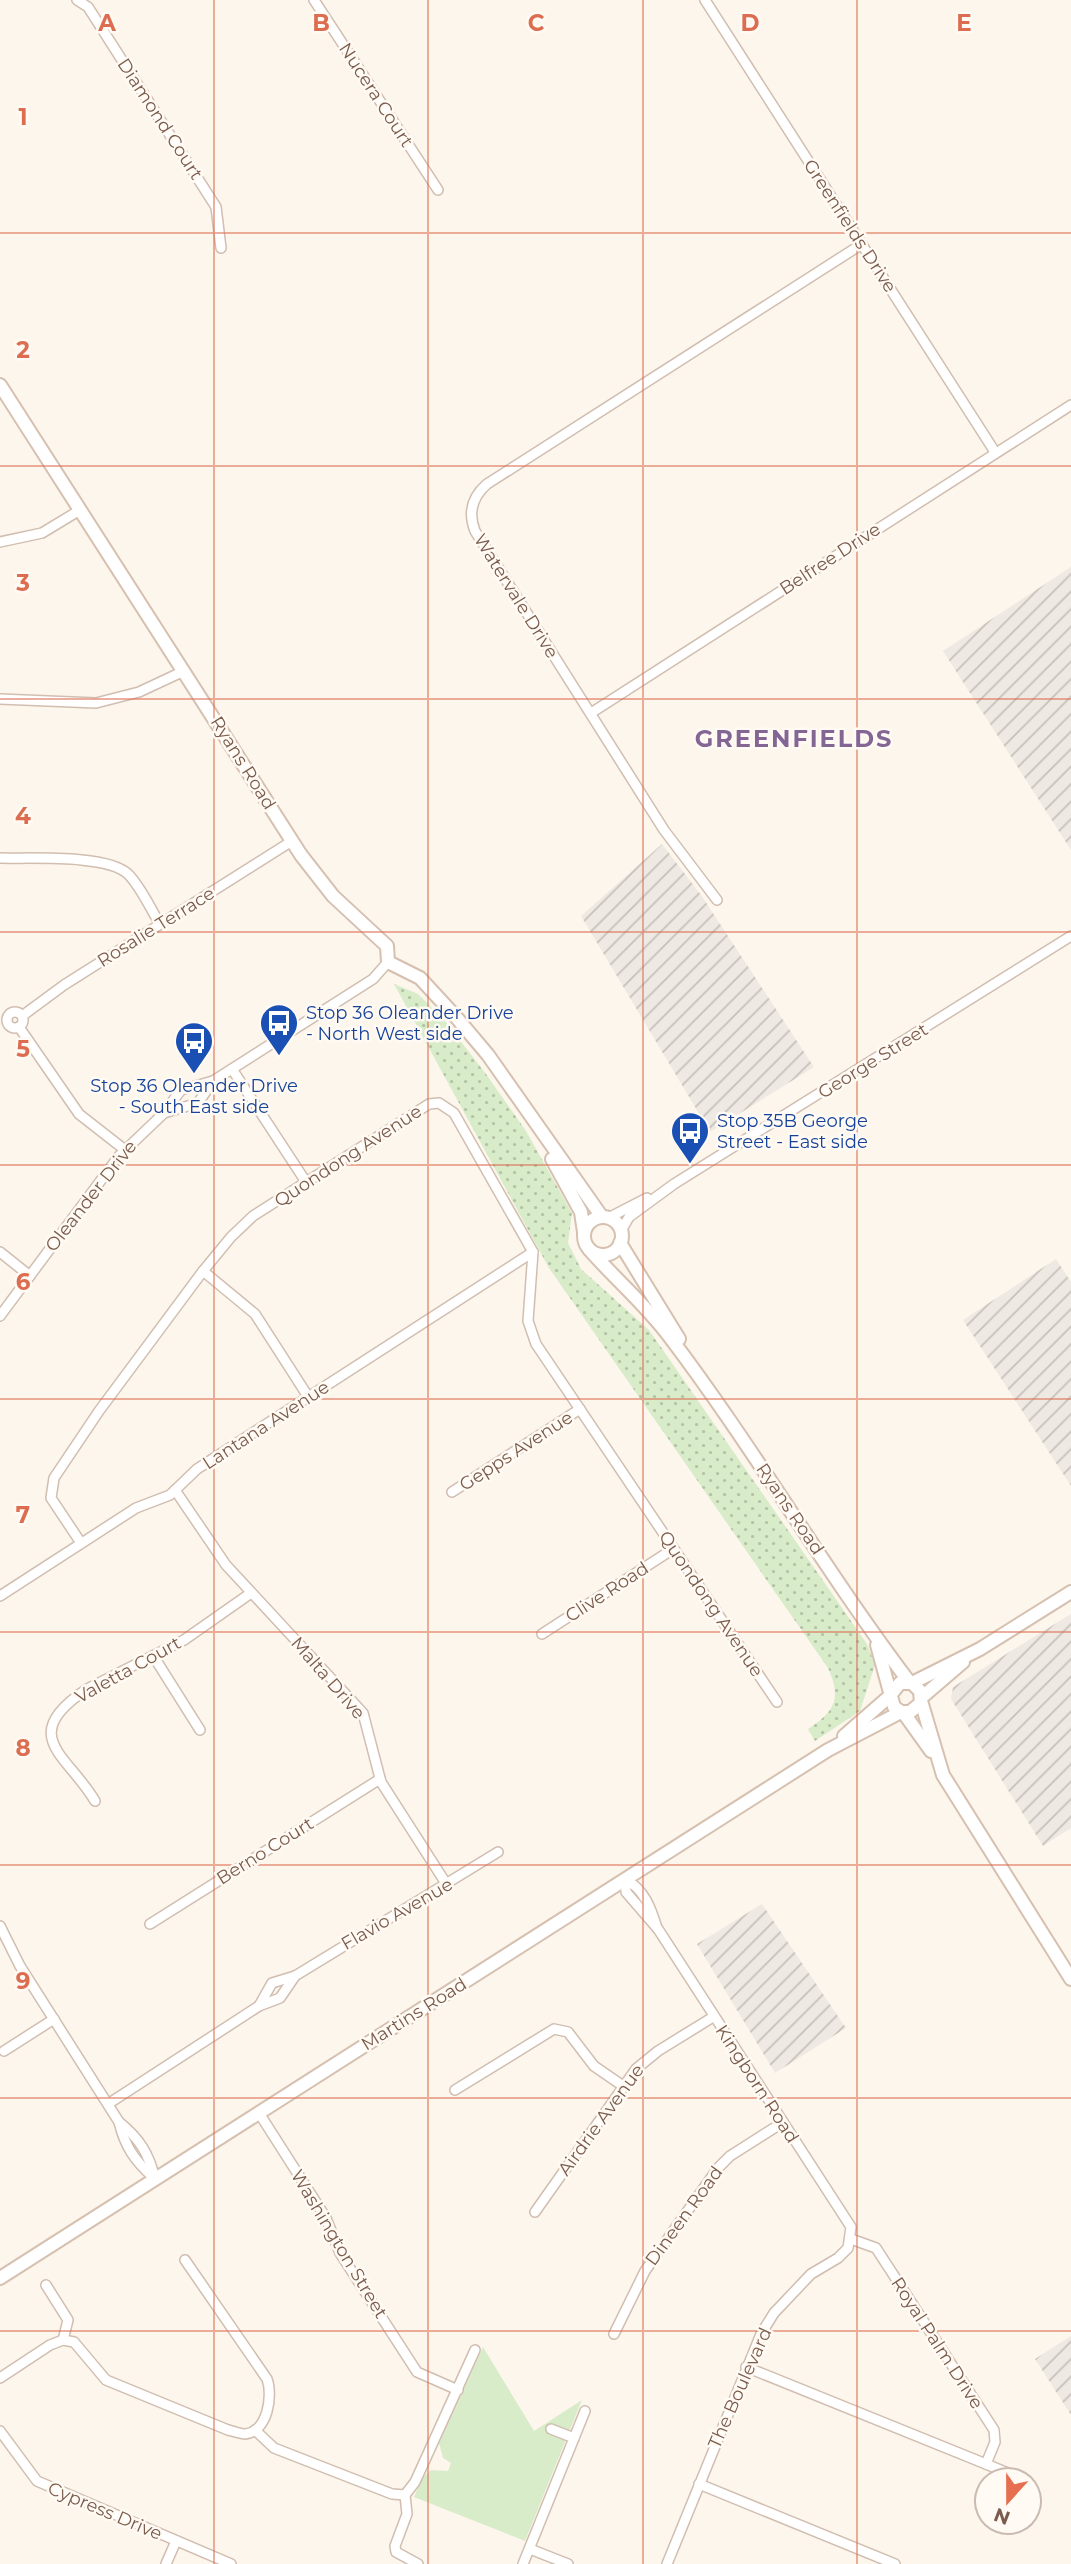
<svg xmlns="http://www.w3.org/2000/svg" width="1071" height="2564" viewBox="0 0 1071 2564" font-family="Montserrat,sans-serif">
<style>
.industrial{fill:url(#industrial-furrows)}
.grass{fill:url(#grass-dots)}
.green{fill:#d8ecc9}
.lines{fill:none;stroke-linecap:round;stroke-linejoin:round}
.street-casing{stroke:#d1beb0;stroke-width:12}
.secondary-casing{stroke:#d6c0b0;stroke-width:16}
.street{stroke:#fff;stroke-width:9}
.secondary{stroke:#fff;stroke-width:12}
.grid{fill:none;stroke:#dc6d51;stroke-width:2;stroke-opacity:0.55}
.labels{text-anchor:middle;stroke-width:5;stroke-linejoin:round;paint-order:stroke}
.street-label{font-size:18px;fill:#7a5c4d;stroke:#fffaf3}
.transit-label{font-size:18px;fill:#164399;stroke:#fffaf3;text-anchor:start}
.district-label{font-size:24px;font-weight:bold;letter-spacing:2px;fill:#846695;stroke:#fffaf3}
.grid-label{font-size:23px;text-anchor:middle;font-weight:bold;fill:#dc6d51;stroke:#fffaf3;stroke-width:5;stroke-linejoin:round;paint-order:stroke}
</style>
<defs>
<pattern id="industrial-furrows" width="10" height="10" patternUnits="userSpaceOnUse" patternTransform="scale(1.75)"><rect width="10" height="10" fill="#efe9e4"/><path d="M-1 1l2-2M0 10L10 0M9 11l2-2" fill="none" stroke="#c7c0bb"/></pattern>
<pattern id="grass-dots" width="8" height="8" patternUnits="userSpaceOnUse" patternTransform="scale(1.75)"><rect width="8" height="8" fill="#d8ecc9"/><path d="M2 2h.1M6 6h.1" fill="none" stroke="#b4c2a5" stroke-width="1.8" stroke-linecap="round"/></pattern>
</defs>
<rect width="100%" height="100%" fill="#fdf6ec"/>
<!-- industrial -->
<g class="industrial">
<path d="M1071 567V850L943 651Z"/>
<path d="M662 844 701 895 814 1067 710 1132 581 916Z"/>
<path d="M1056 1259 1071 1282V1486L963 1320Z"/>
<path d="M1071 1614V1828L1043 1846 951 1699 953 1687Z"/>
<path d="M762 1904 846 2028 775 2073 697 1944Z"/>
<path d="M1071 2336V2415L1035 2359Z"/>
</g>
<!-- grass -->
<path class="grass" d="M394 984 418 994 445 1021 486 1074 526 1131 572 1213 568 1243 581 1269 649 1330 867 1644 875 1665 860 1711 815 1741 808 1729C835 1711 842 1699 828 1668L549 1268Z"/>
<!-- green -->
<path class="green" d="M483 2347 534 2431 582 2400 525 2541 414 2497 423 2477 431 2470 448 2471 451 2463 443 2458 439 2443Z"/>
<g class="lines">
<defs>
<g id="street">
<path d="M77 0 88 7 216 207 221 248"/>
<path d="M314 0 438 190"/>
<path d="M705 0 995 452"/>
<path d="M0 542 42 533 80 510"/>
<path d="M0 699 96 703 139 692 184 671"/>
<path d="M591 713 1071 405"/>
<path d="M0 858C29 859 107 854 128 874 141 887 150 908 160 924"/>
<path d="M717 900 664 830 475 531C468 513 472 497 487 484L862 244"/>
<circle cx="15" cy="1020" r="8"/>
<path d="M22 1016 64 985 292 841"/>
<path d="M19 1027 79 1114 125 1150"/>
<path d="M232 1069 306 1182"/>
<path d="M164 1113 198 1103 213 1081"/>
<path d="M608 1218 647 1198"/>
<path d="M621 1231 629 1217 674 1184 1071 936"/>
<path d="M0 1252 30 1276"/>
<path d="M203 1271 255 1314 309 1398"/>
<path d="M0 1316 119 1156 163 1114 181 1090 213 1081 373 979 388 962"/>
<path d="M175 1490 226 1565 363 1713 381 1782 447 1885"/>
<path d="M452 1492 580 1409"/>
<path d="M81 1543 51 1498 54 1478 99 1411 203 1271 231 1237 253 1216 429 1104 439 1103 454 1113 533 1252 528 1321 536 1344 777 1702"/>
<path d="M0 1596 136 1508 170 1495 197 1469 533 1252"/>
<path d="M542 1634 673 1549"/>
<path d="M154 1657 200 1730"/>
<path d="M95 1801C68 1755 16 1736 87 1689L184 1640 251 1593"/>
<path d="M625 1879 626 1892 658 1929 851 2227 848 2248 838 2258 811 2274 774 2313 761 2334 667 2564"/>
<path d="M625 1879C644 1889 651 1908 657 1928"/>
<path d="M150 1924 380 1779"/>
<path d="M0 1926 20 1966 119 2122C140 2139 149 2154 155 2179"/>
<path d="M259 2006 272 1983 295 1976 498 1852"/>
<path d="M4 2051 54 2019"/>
<path d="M455 2090 554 2029 568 2032 594 2066 623 2086"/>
<path d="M108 2104 259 2006 280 1998 295 1976"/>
<path d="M259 2113 326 2218 340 2253 417 2372 458 2390"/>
<path d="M119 2122C125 2147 135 2161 154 2178"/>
<path d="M535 2212 636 2069 658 2051 713 2017"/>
<path d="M46 2285 68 2320 63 2340"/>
<path d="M614 2334 645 2271 718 2168 730 2156 782 2123"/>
<path d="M746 2367 986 2464 995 2442 994 2430 876 2248 851 2239"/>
<path d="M0 2378 50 2345 63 2340 74 2342 106 2380 228 2430C233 2431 241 2434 245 2434 268 2432 273 2395 267 2379L185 2260"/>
<path d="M551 2429 574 2438"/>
<path d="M255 2430 274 2448 392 2494 405 2495"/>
<path d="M0 2431 37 2481 231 2564"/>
<path d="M986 2464 1022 2479"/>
<path d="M699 2484 895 2564"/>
<path d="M405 2495 415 2482 475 2350"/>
<path d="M405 2495 407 2514 395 2546 396 2552 418 2564"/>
<path d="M530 2549 568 2564"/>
<path d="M166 2564 176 2541"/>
<path d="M523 2564 585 2411"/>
</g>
<g id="secondary">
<path d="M0 385 301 855 333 896 387 946 388 962 420 978 456 1017 488 1055 602 1217"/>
<path d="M552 1159 581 1212 584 1232"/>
<circle cx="603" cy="1236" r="19"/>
<path d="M620 1243 679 1339"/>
<path d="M589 1249C615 1279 645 1304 669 1336 754 1448 825 1571 910 1683"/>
<path d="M877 1645 894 1707 901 1712H910L921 1703 920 1691 912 1683H900L892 1693"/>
<path d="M912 1683 980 1649 1071 1592"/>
<path d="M921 1698 963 1662"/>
<path d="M921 1701 943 1775 1071 1979"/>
<path d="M903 1712 931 1751"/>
<path d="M844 1736 891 1695"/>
<path d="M0 2278 828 1750 901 1712"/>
</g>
</defs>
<!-- street casing -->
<use href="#street" class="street-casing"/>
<!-- secondary casing -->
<use href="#secondary" class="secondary-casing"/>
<!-- street -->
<use href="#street" class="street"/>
<!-- secondary -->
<use href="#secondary" class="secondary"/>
</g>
<!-- grid -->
<path class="grid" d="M214 0V2564M428 0V2564M643 0V2564M857 0V2564M0 233H1071M0 466H1071M0 699H1071M0 932H1071M0 1165H1071M0 1399H1071M0 1632H1071M0 1865H1071M0 2098H1071M0 2331H1071"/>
<!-- icons -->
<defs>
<symbol id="bus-pin" viewBox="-11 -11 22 30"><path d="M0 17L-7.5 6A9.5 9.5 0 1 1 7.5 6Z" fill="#1a4fb4" stroke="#fffaf3"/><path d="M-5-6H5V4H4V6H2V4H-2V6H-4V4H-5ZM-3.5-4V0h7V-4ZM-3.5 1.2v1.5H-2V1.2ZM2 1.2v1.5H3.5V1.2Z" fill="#fff"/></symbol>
</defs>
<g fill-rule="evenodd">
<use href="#bus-pin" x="257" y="1001" width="44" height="60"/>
<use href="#bus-pin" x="172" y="1019" width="44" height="60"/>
<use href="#bus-pin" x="668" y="1109" width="44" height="60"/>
</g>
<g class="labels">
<!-- street labels -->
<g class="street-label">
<text transform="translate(376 95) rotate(57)" y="6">Nucera Court</text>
<text transform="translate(160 119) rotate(57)" y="6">Diamond Court</text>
<text transform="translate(850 226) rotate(57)" y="6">Greenfields Drive</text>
<text transform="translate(830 559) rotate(-33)" y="6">Belfree Drive</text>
<text transform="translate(516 596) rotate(58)" y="6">Watervale Drive</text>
<text transform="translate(243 763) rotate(58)" y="6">Ryans Road</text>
<text transform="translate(156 927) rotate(-32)" y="6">Rosalie Terrace</text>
<text transform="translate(873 1061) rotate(-32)" y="6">George Street</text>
<text transform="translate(348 1156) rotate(-33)" y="6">Quondong Avenue</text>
<text transform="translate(91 1196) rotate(-52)" y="6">Oleander Drive</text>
<text transform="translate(266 1425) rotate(-33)" y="6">Lantana Avenue</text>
<text transform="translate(516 1451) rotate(-33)" y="6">Gepps Avenue</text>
<text transform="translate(790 1509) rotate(56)" y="6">Ryans Road</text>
<text transform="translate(607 1592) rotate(-33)" y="6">Clive Road</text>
<text transform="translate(711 1604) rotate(56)" y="6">Quondong Avenue</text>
<text transform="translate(128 1670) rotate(-29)" y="6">Valetta Court</text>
<text transform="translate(328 1678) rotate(49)" y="6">Malta Drive</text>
<text transform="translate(265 1851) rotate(-32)" y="6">Berno Court</text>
<text transform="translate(397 1914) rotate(-30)" y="6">Flavio Avenue</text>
<text transform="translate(414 2014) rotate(-32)" y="6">Martins Road</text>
<text transform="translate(757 2084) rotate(57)" y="6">Kingborn Road</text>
<text transform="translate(601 2120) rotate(-54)" y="6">Airdrie Avenue</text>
<text transform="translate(684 2216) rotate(-54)" y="6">Dineen Road</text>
<text transform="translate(339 2244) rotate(59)" y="6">Washington Street</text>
<text transform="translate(937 2343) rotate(57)" y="6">Royal Palm Drive</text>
<text transform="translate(740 2388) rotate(-66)" y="6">The Boulevard</text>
<text transform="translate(105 2511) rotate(23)" y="6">Cypress Drive</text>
</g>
<!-- transit labels -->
<g class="transit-label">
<text x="306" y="1019">Stop 36 Oleander Drive<tspan x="306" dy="21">- North West side</tspan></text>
<text x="194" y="1092" text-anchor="middle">Stop 36 Oleander Drive<tspan x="194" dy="21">- South East side</tspan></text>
<text x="717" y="1127">Stop 35B George<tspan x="717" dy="21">Street - East side</tspan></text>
</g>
<!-- district labels -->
<g class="district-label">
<text x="794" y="747">GREENFIELDS</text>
</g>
</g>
<g class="grid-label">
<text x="107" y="31">A</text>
<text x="321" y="31">B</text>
<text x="536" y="31">C</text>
<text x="750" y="31">D</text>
<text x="964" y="31">E</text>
<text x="23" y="125">1</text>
<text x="23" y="358">2</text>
<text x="23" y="591">3</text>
<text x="23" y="824">4</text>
<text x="23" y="1057">5</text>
<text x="23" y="1290">6</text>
<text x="23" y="1523">7</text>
<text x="23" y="1756">8</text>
<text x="23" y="1989">9</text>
</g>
<!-- north arrow -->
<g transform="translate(1008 2501) rotate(201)"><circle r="33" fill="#fffaf3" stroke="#cabbb1" stroke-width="2"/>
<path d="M0-5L12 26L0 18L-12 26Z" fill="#e76f51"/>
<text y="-10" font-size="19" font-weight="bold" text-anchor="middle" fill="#7a5c4d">N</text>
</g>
</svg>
